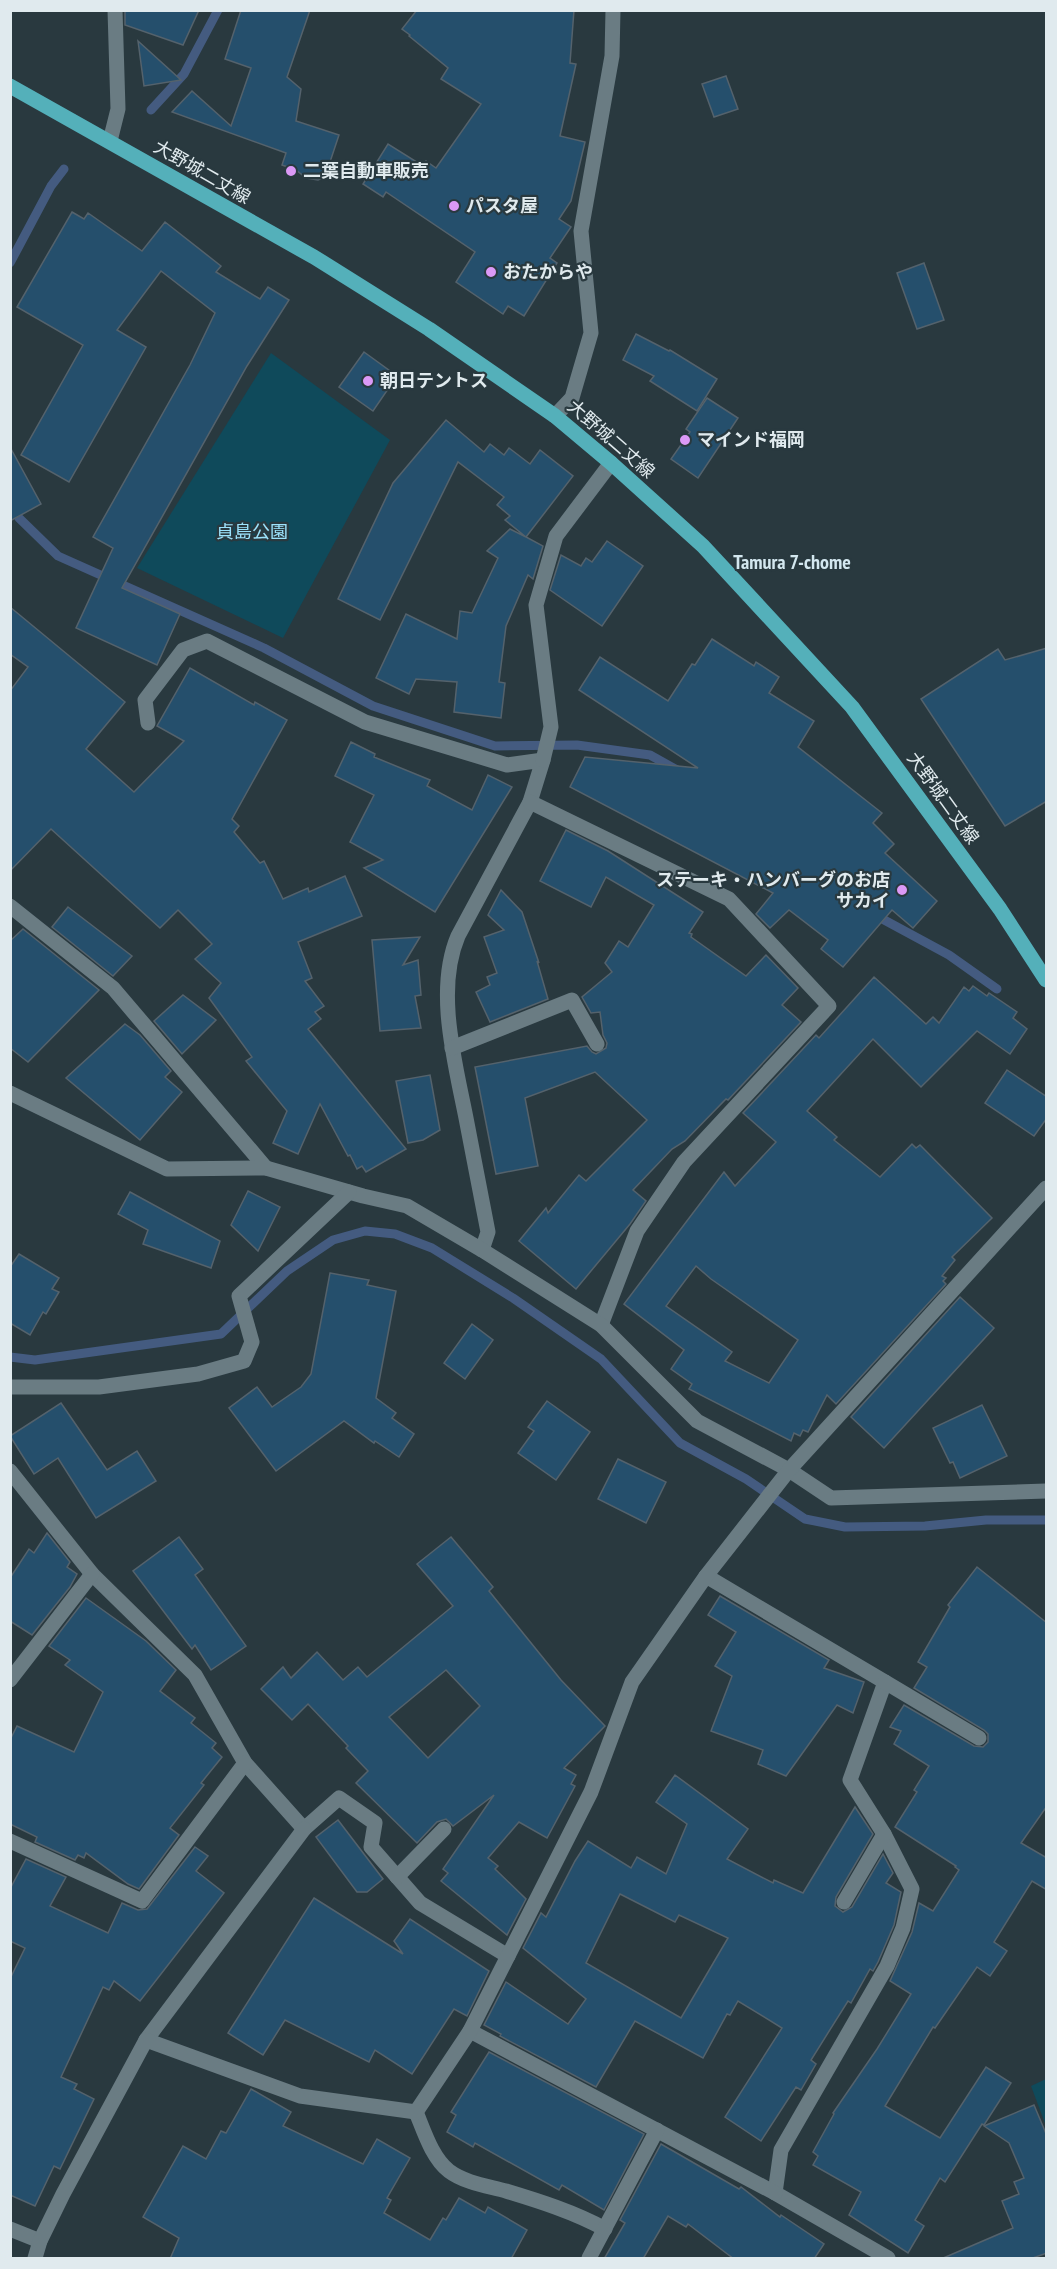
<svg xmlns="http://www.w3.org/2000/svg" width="1057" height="2269" viewBox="0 0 1057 2269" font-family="'PT Sans Narrow','Noto Sans JP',sans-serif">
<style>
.green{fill:#0f4a5b}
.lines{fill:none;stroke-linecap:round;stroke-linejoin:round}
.stream{stroke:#445b80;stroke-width:9}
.building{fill:#254f6c;stroke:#54626c;stroke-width:1.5;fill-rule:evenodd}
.street{stroke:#6a7c83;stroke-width:15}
.primary{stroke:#54b0ba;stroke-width:15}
.poi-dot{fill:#db99f6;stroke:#29393f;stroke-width:2}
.labels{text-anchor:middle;stroke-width:4.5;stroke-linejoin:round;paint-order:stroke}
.poi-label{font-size:18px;font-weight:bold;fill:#e0eaee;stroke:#29393f;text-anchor:start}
.street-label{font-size:18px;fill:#e0eaee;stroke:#29393f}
.park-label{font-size:18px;fill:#9ce2fb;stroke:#29393f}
.neighbourhood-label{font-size:20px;font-weight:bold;fill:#d3e7ef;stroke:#29393f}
</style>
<rect width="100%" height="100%" fill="#29393f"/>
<!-- green -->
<g class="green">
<path d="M271 353 390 440 283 638 137 568Z"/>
<path d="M1046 2079V2126L1031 2086Z"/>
</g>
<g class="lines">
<!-- stream -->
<g class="stream">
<path d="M151 110 184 74 218 10"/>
<path d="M10 263 51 186 64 169"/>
<path d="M13 508 19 518 58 556 264 648 373 706 495 746 577 745 650 755 677 770"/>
<path d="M875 915 949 955 997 989"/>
<path d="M10 1357 35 1360 221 1334 287 1271 333 1240 365 1231 395 1234 432 1248 513 1298 601 1359 680 1443 746 1479 805 1519 845 1527 925 1526 986 1520H1046"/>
</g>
</g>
<!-- building -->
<g class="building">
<path d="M125 10H199L183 45 125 25Z"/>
<path d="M241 10H310L287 77 301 89 296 121 339 135 325 177 318 180 306 178 296 170 282 165 286 153 172 112 192 91 231 126 251 68 225 59Z"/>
<path d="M417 10H574L570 63 576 64 560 136 585 142 571 201 559 219 571 227 550 258 557 263 524 316 508 306 503 314 456 282 475 252 386 192 383 197 363 184 388 144 423 166 426 161 436 168 481 104 441 79 448 68 409 36 410 35 402 29Z"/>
<path d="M138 41 181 80 144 86Z"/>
<path d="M726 76 738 109 714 117 702 84Z"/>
<path d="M72 212 84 219 88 213 142 251 165 222 221 266 216 272 260 299 268 287 289 300 247 366 122 588 180 614 157 665 76 628 113 548 93 537 190 365 215 313 161 271 117 330 146 347 69 482 21 455 83 345 17 307Z"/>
<path d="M924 263 944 320 917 329 897 273Z"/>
<path d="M636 334 669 351 670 350 717 379 697 411 650 381 654 376 623 360Z"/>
<path d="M364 352 397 376 373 411 339 387Z"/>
<path d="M707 398 738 418 698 478 671 459 690 432 686 429Z"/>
<path d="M446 420 484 452 490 444 504 455 509 448 530 464 540 450 573 476 526 537 543 546 533 579 528 575 506 626 499 682 505 683 501 718 454 712 457 682 416 679 409 694 376 678 406 614 457 639 460 611 472 613 498 558 487 551 510 529 526 537 505 520 510 516 497 505 504 497 458 462 380 620 338 599 393 483Z"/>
<path d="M10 447 41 504 10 521Z"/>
<path d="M607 541 643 566 602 626 550 590 561 555 581 566 586 558 592 562Z"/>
<path d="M10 607 125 702 86 749 134 792 184 741 157 726 190 668 254 705 255 702 287 720 232 819 239 826 234 832 260 863 264 861 283 899 308 888 309 892 345 876 362 916 298 942 312 978 305 981 324 1006 315 1012 321 1019 308 1029 406 1149 366 1172 362 1166 357 1169 350 1155 348 1156 320 1104 298 1154 273 1143 287 1111 246 1061 252 1057 209 998 221 983 195 959 212 944 178 910 160 928 51 829 10 871V691L28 667 10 654Z"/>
<path d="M712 639 754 666 756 662 779 677 769 693 814 721 798 747 882 813 873 823 894 844 885 853 937 901 913 928 892 910 843 967 821 949 828 940 789 910 770 928 756 914 773 893 570 787 585 757 698 768 579 690 600 657 668 701 692 664 695 665Z"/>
<path d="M1047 648V801L1005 826 921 699 998 649 1005 660Z"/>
<path d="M351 742 375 754 374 757 430 780 427 786 472 810 488 775 512 787 435 912 364 868 383 860 350 842 374 795 335 776Z"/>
<path d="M566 830 608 851 703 912 689 933 692 934 691 937 746 976 766 955 798 988 782 1005 801 1022 728 1100 726 1099 685 1141 672 1149 633 1190 646 1201 630 1224 576 1289 519 1241 546 1208 548 1213 579 1175 586 1181 647 1120 595 1072 525 1098 538 1166 496 1174 475 1067 587 1046 592 1052 596 1054 606 1048 607 1043 603 1035 600 1012 591 1013 582 997 612 972 605 963 619 941 628 947 654 905 606 877 591 907 540 881Z"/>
<path d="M501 890 522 912 539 963 537 961 548 999 490 1022 476 992 490 985 487 977 497 973 484 937 504 930 488 915Z"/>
<path d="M68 907 132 956 113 976 52 927Z"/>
<path d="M23 929 99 990 28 1062 10 1048V941Z"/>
<path d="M420 937 403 965 418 960 421 995 415 996 421 1028 380 1031 372 940Z"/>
<path d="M874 977 926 1024 933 1017 939 1023 964 987 969 991 973 986 987 996 989 993 1017 1012 1013 1018 1027 1029 1010 1054 977 1031 921 1087 873 1039 807 1111 837 1137 834 1140 880 1177 912 1144 916 1148 920 1145 992 1218 952 1257 955 1260 942 1276 946 1278 943 1281 946 1284 836 1404 827 1395 808 1432 803 1430 800 1436 794 1433 791 1441 689 1389 692 1384 671 1369 684 1350 624 1304 724 1172 735 1186 776 1142 743 1113 816 1035 819 1038ZM696 1266 711 1279 798 1340 769 1383 725 1361 732 1352 666 1306Z"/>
<path d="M183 995 216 1020 182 1054 154 1021Z"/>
<path d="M125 1024 140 1035 171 1071 165 1077 182 1092 140 1140 66 1078Z"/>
<path d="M1007 1070 1047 1097V1118L1034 1136 985 1103Z"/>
<path d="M430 1075 440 1130 423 1140 408 1143 396 1081Z"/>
<path d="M248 1191 280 1207 258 1251 231 1225Z"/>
<path d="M130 1192 220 1241 211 1268 143 1244 148 1230 118 1214Z"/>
<path d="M19 1254 59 1278 52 1289 59 1292 46 1314 43 1312 30 1335 10 1323V1267Z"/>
<path d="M330 1273 369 1280 367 1285 396 1291 376 1398 396 1413 392 1418 414 1434 399 1457 375 1441 374 1443 344 1421 276 1471 229 1408 257 1387 272 1407 301 1387 311 1374Z"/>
<path d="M960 1297 994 1328 884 1448 851 1417Z"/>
<path d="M472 1324 493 1340 465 1379 444 1363Z"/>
<path d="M547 1401 590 1432 556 1480 518 1453 534 1431 528 1427Z"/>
<path d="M61 1403 107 1470 137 1451 156 1481 96 1518 58 1458 34 1474 10 1436Z"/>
<path d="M982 1405 1007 1456 960 1478 953 1462 950 1463 933 1428Z"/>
<path d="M618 1459 666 1482 646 1523 598 1499Z"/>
<path d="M47 1533 70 1562 67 1567 77 1574 70 1587 32 1635 10 1621V1578L29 1549 34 1553Z"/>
<path d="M179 1537 203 1569 195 1575 246 1646 211 1670 195 1645 192 1649 133 1571Z"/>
<path d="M451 1537 493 1587 489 1591 561 1680 605 1726 564 1768 576 1775 571 1784 575 1786 547 1838 519 1822 488 1858 498 1866 495 1869 526 1899 507 1935 441 1881 448 1873 443 1869 494 1795 453 1826 446 1819 437 1822 417 1843 356 1783 368 1771 346 1748 348 1746 308 1704 292 1720 261 1689 283 1667 291 1678 317 1652 343 1680 358 1667 367 1677 453 1606 417 1564ZM446 1670 480 1706 428 1758 389 1717Z"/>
<path d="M977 1567 1047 1623V1806L1021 1843 1047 1858V1890L1032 1881 994 1942 1007 1951 990 1976 977 1967 935 2028 933 2027 885 2106 940 2138 986 2067 1011 2083 984 2125 982 2124 945 2182 940 2178 915 2220 924 2226 908 2253 849 2215 861 2192 813 2165 818 2156 813 2152 834 2114 833 2113 877 2049 911 1994 890 1981 912 1932 919 1903 933 1911 959 1870 955 1867 956 1866 895 1827 917 1792 914 1790 929 1766 894 1744 901 1731 890 1727 904 1705 974 1746 983 1747 988 1742V1734L984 1730 914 1688 927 1667 918 1662 950 1607 948 1605Z"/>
<path d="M720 1596 829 1660 824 1668 864 1682 853 1713 837 1705 786 1776 758 1764 763 1750 711 1731 732 1676 715 1666 736 1632 708 1615Z"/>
<path d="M86 1598 146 1641 176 1670 160 1691 195 1718 191 1723 216 1743 212 1748 222 1757 201 1783 204 1785 170 1828 179 1835 139 1889 128 1884 86 1853 84 1858 78 1855 75 1860 35 1842 37 1837 10 1824V1740L17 1726 74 1752 103 1692 65 1665 70 1660 49 1646Z"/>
<path d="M675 1775 748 1829 727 1859 773 1883 774 1880 803 1893 855 1807 873 1834 836 1897 835 1906 843 1912 852 1907 883 1854 893 1873 886 1883 901 1892 894 1925 878 1962 873 1971 870 1969 851 2003 848 2001 811 2060 816 2064 801 2090 796 2087 761 2141 725 2117 782 2028 738 2001 730 2015 727 2014 703 2058 635 2021 596 2087 500 2036 501 2034 484 2025 506 1982 568 2024 586 1999 523 1948 541 1913 546 1917 575 1861 588 1841 631 1868 637 1857 666 1874 687 1824 656 1802ZM620 1894 675 1922 679 1915 728 1938 681 2018 586 1963Z"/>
<path d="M338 1820 383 1879 367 1892H357L316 1837Z"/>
<path d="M195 1847 208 1856 196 1871 224 1893 140 2001 114 1981 109 1990 103 1987 61 2077 77 2084 74 2089 94 2099 60 2169 54 2166 35 2206 10 2195V1979L25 1948 10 1941V1889L26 1859 66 1877 50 1906 108 1933 122 1903 138 1910 147 1909Z"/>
<path d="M314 1898 403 1954 394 1941 410 1919 489 1971 467 2016 454 2009 412 2074 375 2050 369 2062 285 2020 263 2055 228 2033Z"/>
<path d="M489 2052 644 2134 604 2210 562 2185 559 2190 475 2143 473 2147 447 2132 456 2115 451 2112Z"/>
<path d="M251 2089 291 2112 283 2126 363 2164 377 2139 410 2158 387 2198 391 2200 384 2213 430 2240 443 2218 446 2220 459 2198 485 2213 488 2207 527 2230 511 2259H170L179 2238 143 2217 183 2146 206 2159 221 2131 226 2133Z"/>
<path d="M1034 2105 1047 2136V2253L1030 2259H941L1013 2228 1002 2201 1019 2194 1014 2182 1024 2178 1009 2143 984 2126Z"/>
<path d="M661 2144 739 2189 741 2187 780 2217 781 2215 824 2244 814 2259H734L688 2224 686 2227 668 2216 643 2259H604L625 2223 620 2220Z"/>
</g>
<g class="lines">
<!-- street -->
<g class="street">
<path d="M110 141 118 109 115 10"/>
<path d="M555 416 572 398 591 333 581 231 612 56 613 10"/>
<path d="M148 723 145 700 183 650 207 641 365 722 507 765 543 760 530 802 458 936C435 990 455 1062 466 1118 473 1156 481 1194 488 1232L482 1250"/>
<path d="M543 760 551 727 536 605 556 536 611 463"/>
<path d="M530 802 729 899 829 1006 684 1162 637 1231 601 1325"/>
<path d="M10 906 113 988 266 1168"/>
<path d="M452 1048 572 1000 597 1044"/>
<path d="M10 1093 167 1169 266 1168 363 1196 407 1206 482 1250 601 1325 697 1421 789 1470 831 1498 1046 1491"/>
<path d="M10 1387H99L198 1374 244 1361 252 1342 239 1296 349 1192"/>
<path d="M10 1471 92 1574 195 1675 245 1763 304 1829 339 1798 375 1823 371 1847 420 1903 508 1956"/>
<path d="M706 1576 885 1682 850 1780 884 1834 912 1889 903 1928 887 1966 781 2150 775 2193 888 2258"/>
<path d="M10 1680 92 1574"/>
<path d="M885 1682 979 1738"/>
<path d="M10 1841 142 1901 245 1763"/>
<path d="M397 1877 444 1829"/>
<path d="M844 1902 884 1834"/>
<path d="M470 2031 775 2193"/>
<path d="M146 2040 304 1829"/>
<path d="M416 2112C424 2131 432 2158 449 2171 465 2183 488 2186 506 2191 539 2201 574 2212 605 2229"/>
<path d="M10 2229 40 2241"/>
<path d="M35 2258 40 2241 63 2194 146 2040 300 2096 416 2112 470 2031 591 1792 632 1682 706 1576 789 1470 1046 1188"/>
<path d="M589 2258 657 2130"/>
</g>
<!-- primary -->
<path class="primary" d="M10 86 314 257 429 329 555 416 611 463 703 546 852 707 1000 909 1046 980"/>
</g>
<!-- markers -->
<g class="poi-dot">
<circle cx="291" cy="171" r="6"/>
<circle cx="454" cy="206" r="6"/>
<circle cx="491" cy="272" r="6"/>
<circle cx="368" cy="381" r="6"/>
<circle cx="685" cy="440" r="6"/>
<circle cx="902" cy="890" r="6"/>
</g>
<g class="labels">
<!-- poi labels -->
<g class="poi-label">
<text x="303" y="177">二葉自動車販売</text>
<text x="466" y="212">パスタ屋</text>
<text x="503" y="278">おたからや</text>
<text x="380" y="387">朝日テントス</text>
<text x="697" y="446">マインド福岡</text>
<text x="890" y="886" text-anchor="end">ステーキ・ハンバーグのお店<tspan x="890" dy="21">サカイ</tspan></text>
</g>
<!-- street labels -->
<g class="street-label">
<text transform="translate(202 172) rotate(30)" y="6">大野城二丈線</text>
<text transform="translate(611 439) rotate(41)" y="6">大野城二丈線</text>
<text transform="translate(943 798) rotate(54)" y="6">大野城二丈線</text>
</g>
<!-- park labels -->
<g class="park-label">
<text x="252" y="538">貞島公園</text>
</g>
<!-- neighbourhood labels -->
<g class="neighbourhood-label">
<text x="792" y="569">Tamura 7-chome</text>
</g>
</g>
<!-- border -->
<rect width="1057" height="2269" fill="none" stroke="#e0eaee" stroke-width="24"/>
</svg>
